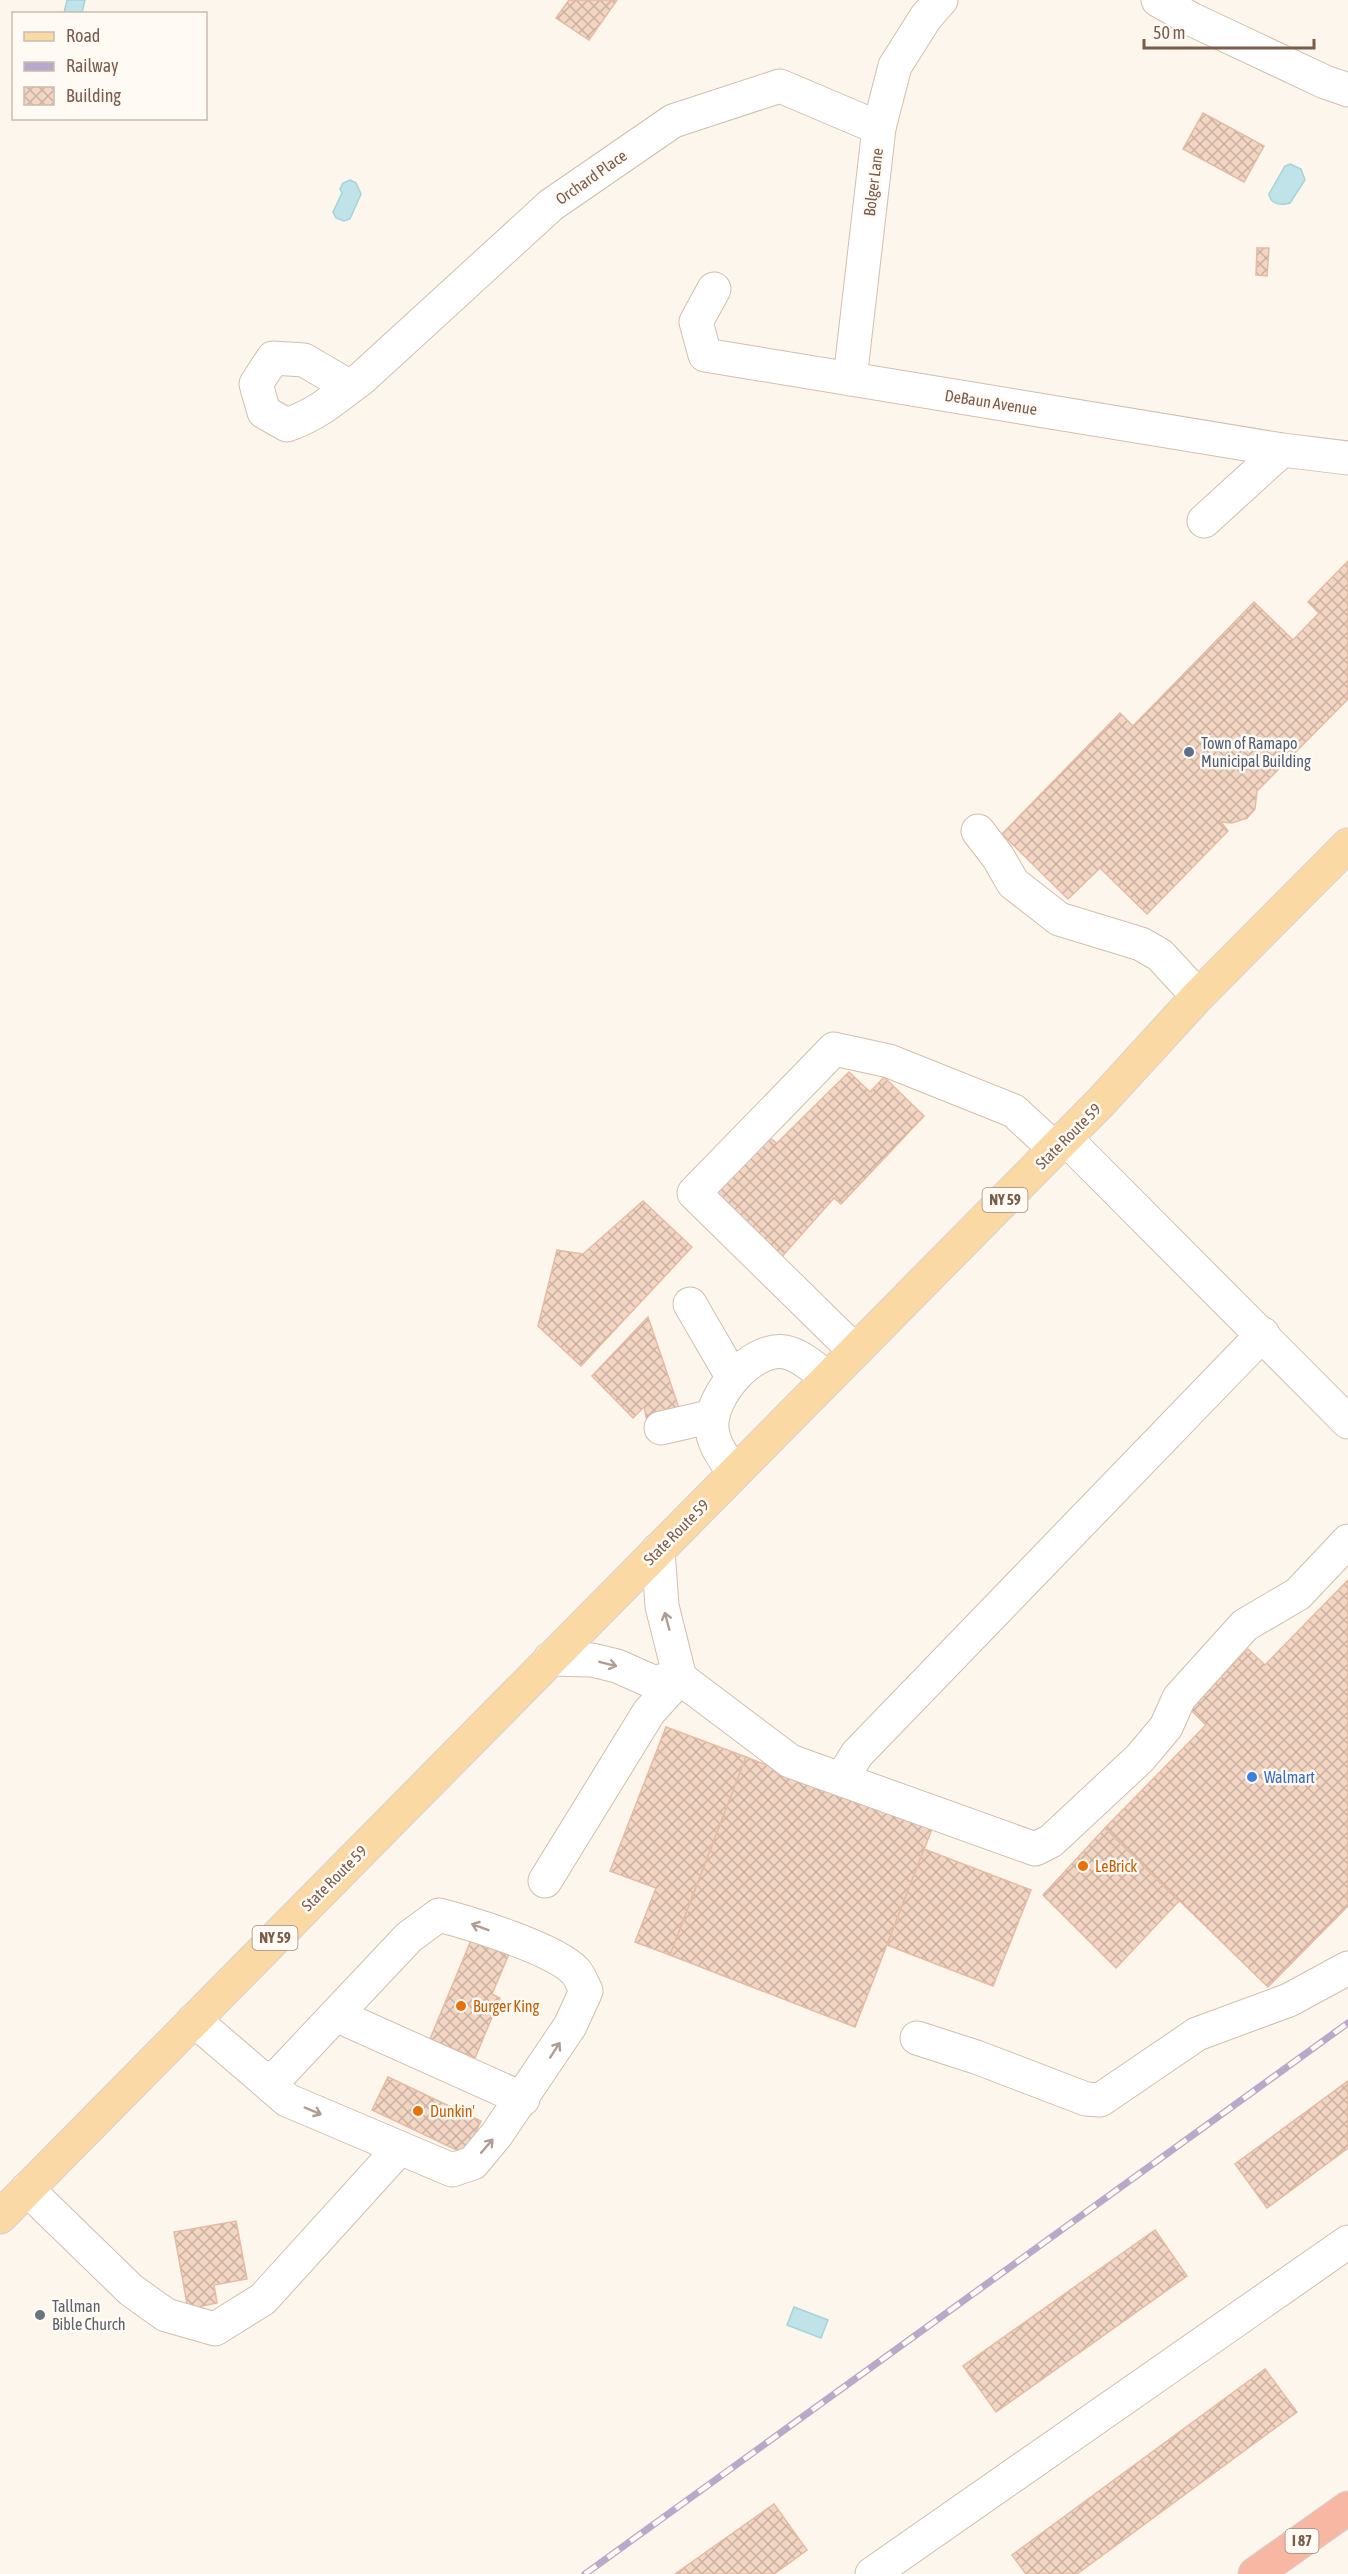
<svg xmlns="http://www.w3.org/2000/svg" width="1348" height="2574" viewBox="0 0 1348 2574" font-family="'Asap Condensed',sans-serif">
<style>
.water{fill:#bfe3e8;stroke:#a5d3da;stroke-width:1.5}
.building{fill:url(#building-cross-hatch);stroke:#e6bba3;stroke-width:1.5}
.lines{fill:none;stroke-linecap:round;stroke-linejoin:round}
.minor-casing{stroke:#d1beb0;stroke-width:35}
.major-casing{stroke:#dad1cd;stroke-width:35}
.highway-casing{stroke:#dad1cd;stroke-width:35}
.minor{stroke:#fff;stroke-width:33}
.major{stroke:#fbd9a5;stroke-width:33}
.highway{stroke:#f7b7a3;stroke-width:33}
.rail-casing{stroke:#b9a8c9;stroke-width:7}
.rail{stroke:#fffaf3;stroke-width:4.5;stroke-dasharray:14;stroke-linecap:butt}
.oneway{stroke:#af9d94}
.service-dot{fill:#5c6f8a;stroke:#fffaf3;stroke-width:2}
.shop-dot{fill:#3f7fe0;stroke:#fffaf3;stroke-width:2}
.food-dot{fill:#e8710a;stroke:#fffaf3;stroke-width:2}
.worship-dot{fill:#6b7280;stroke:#fffaf3;stroke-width:2}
.labels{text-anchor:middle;stroke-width:5;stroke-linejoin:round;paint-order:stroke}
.shield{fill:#fffaf3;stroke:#a28b7f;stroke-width:1.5}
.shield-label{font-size:15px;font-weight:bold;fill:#7a5c4d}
.street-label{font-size:16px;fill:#7a5c4d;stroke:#fffaf3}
.service-label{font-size:16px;fill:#4e5e75;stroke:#fffaf3;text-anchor:start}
.shop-label{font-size:16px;fill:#366cbe;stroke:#fffaf3;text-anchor:start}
.food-label{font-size:16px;fill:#c56008;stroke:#fffaf3;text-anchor:start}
.worship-label{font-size:16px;fill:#5b616d;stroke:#fffaf3;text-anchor:start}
</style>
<defs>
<pattern id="building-cross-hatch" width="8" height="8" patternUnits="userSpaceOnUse" patternTransform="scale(1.5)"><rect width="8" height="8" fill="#f3d5c3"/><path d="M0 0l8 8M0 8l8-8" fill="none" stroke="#cab0a1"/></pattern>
</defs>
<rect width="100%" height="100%" fill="#fdf6ec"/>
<!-- water -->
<g class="water">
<path d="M67 0H85L82 13H64Z"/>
<path d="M1290 164 1301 169 1305 180 1290 203C1281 206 1270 204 1269 194L1285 166Z"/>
<path d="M350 180 356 183 361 194 350 219 344 221 336 218 333 212 342 193 340 189 343 183Z"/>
<path d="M794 2307 828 2320 821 2338 787 2325Z"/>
</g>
<!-- building -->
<g class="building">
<path d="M569 0H617L589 40 556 18Z"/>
<path d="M1203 113 1264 146 1244 182 1183 149Z"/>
<path d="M1257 248H1269L1267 276 1256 275Z"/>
<path d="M1348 561V699L1257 791 1255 809 1247 818 1232 823 1221 822 1228 831 1147 914 1100 868 1068 899 1002 834 1120 713 1133 726 1254 602 1293 640 1319 613 1308 602Z"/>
<path d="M849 1072 870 1092 884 1077 924 1116 841 1204 834 1198 778 1261 710 1197 770 1138 777 1143Z"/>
<path d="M643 1201 692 1247 581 1366 538 1326 557 1250 583 1254Z"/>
<path d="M648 1317 682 1417 648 1426 644 1407 633 1418 592 1376Z"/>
<path d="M1348 1580V1906L1268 1987 1105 1828 1206 1725 1190 1709 1248 1649 1265 1665Z"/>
<path d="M666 1727 746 1757 670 1955 635 1942 656 1888 610 1871Z"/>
<path d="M746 1757 932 1829 855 2027 670 1955Z"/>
<path d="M1105 1828 1179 1901 1116 1968 1043 1895Z"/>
<path d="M924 1849 1031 1890 993 1986 887 1945Z"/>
<path d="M472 1938 509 1954 492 1994 500 1998 475 2058 430 2039Z"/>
<path d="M388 2077 481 2121 465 2154 372 2110Z"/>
<path d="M1348 2081V2148L1267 2208 1235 2164Z"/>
<path d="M236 2221 247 2279 214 2285 217 2303 188 2309 174 2232Z"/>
<path d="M1155 2230 1187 2276 996 2412 963 2366Z"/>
<path d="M1265 2369 1297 2412 1077 2574H1026L1012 2555Z"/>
<path d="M774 2504 807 2550 774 2574H675Z"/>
</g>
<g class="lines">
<defs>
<g id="minor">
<path d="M1158 0 1191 19 1325 82 1348 90"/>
<path d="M714 289 696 322 705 355 1282 450 1348 458"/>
<path d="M850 379 879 128 895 66 926 17 941 0"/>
<path d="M350 387 304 360 273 358 256 384 264 412 287 425C318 414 337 397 362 378L551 205 673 121 780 86 879 128"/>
<path d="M1204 521 1282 450"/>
<path d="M978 831 998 857 1013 883 1059 919 1141 944 1160 955 1198 996"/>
<path d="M1065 1138 1348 1422"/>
<path d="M690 1304 733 1378"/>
<path d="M855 1351 694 1193 834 1049 889 1061 1014 1111 1055 1149"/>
<path d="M661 1428 713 1416"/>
<path d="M734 1473C725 1459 713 1445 712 1428 709 1397 752 1346 785 1352 801 1355 815 1369 828 1378"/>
<path d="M658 1550 662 1606 680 1678 790 1761 1035 1849 1051 1841 1140 1758 1166 1727 1179 1698 1245 1625 1298 1594 1348 1541"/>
<path d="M550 1659 592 1660 617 1666 653 1682 680 1678"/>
<path d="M842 1778 857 1754 1263 1334"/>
<path d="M545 1881 649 1712 680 1678"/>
<path d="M336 2015 523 2099"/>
<path d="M194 2020 264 2080 279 2075 409 1937 439 1915C470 1923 555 1949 575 1971 580 1976 583 1985 586 1991L570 2026 497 2134 473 2163 452 2170 287 2100 264 2080"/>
<path d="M917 2038 976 2057 1086 2099 1100 2100 1197 2034 1289 2000 1348 1968"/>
<path d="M27 2189 131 2290 166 2315 215 2329 263 2299 400 2148"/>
<path d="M872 2574 1348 2242"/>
</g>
<path id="major" d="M0 2217 1101 1102 1198 996 1348 845"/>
<path id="highway" d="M1255 2574 1348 2508"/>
</defs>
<!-- minor casing -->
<use href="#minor" class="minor-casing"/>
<!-- major casing -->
<use href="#major" class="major-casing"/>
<!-- highway casing -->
<use href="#highway" class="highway-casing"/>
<!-- minor -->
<use href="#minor" class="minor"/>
<!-- major -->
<use href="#major" class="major"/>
<!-- highway -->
<use href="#highway" class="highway"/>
<defs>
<path id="rail" d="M585 2574 1348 2023"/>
</defs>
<!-- rail casing -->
<use href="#rail" class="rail-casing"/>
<!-- rail -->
<use href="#rail" class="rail"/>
</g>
<!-- one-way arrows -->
<defs><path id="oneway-shaft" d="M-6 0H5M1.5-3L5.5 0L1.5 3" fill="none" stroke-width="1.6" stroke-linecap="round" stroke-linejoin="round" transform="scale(1.5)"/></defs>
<g class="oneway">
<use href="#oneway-shaft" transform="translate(667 1621) rotate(-105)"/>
<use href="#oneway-shaft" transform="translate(608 1664) rotate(14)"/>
<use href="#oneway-shaft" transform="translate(480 1927) rotate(-159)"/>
<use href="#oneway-shaft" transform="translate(555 2050) rotate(-57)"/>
<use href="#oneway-shaft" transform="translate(313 2111) rotate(23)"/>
<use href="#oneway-shaft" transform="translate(487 2146) rotate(-49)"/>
</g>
<!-- markers -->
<circle class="service-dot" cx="1189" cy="752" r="6"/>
<circle class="shop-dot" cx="1252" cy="1777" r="6"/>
<g class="food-dot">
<circle cx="1083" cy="1866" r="6"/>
<circle cx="461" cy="2006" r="6"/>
<circle cx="418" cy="2111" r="6"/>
</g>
<circle class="worship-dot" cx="40" cy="2315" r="6"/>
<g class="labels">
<!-- shield labels -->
<g class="shield">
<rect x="982.5" y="1188" width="45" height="24" rx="4.5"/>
<rect x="252.5" y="1926" width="45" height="24" rx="4.5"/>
<rect x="1285.5" y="2529" width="33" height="24" rx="4.5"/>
</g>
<g class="shield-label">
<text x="1005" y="1205">NY 59</text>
<text x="275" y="1943">NY 59</text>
<text x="1302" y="2546">I 87</text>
</g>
<!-- street labels -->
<g class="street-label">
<text transform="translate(591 177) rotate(-35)" y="6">Orchard Place</text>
<text transform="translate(873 182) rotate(-83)" y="6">Bolger Lane</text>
<text transform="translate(991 402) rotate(9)" y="6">DeBaun Avenue</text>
<text transform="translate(1068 1136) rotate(-45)" y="6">State Route 59</text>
<text transform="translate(676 1532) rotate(-45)" y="6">State Route 59</text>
<text transform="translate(334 1878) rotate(-45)" y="6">State Route 59</text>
</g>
<!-- service labels -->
<g class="service-label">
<text x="1201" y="749">Town of Ramapo<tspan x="1201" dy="18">Municipal Building</tspan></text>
</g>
<!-- shop labels -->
<g class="shop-label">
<text x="1264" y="1783">Walmart</text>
</g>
<!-- food labels -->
<g class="food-label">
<text x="1095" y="1872">LeBrick</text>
<text x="473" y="2012">Burger King</text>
<text x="430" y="2117">Dunkin'</text>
</g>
<!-- worship labels -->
<g class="worship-label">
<text x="52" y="2312">Tallman<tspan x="52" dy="18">Bible Church</tspan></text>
</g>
</g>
<!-- legend -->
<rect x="12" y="12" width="195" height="108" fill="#fffaf3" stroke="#cabbb1" stroke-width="1.5"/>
<rect x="24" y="32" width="30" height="9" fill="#fbd9a5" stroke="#cabbb1" stroke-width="1.5"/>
<text x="66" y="42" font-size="18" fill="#7a5c4d">Road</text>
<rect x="24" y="62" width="30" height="9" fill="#b9a8c9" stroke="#cabbb1" stroke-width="1.5"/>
<text x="66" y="72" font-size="18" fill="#7a5c4d">Railway</text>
<rect x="24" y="87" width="30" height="18" fill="url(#building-cross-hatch)" stroke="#cabbb1" stroke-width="1.5"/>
<text x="66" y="102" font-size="18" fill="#7a5c4d">Building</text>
<!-- scale -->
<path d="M1144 39v9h170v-9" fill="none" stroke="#7a5c4d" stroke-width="3"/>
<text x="1153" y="39" font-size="18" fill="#7a5c4d" stroke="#fffaf3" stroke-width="4.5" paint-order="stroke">50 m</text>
</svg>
